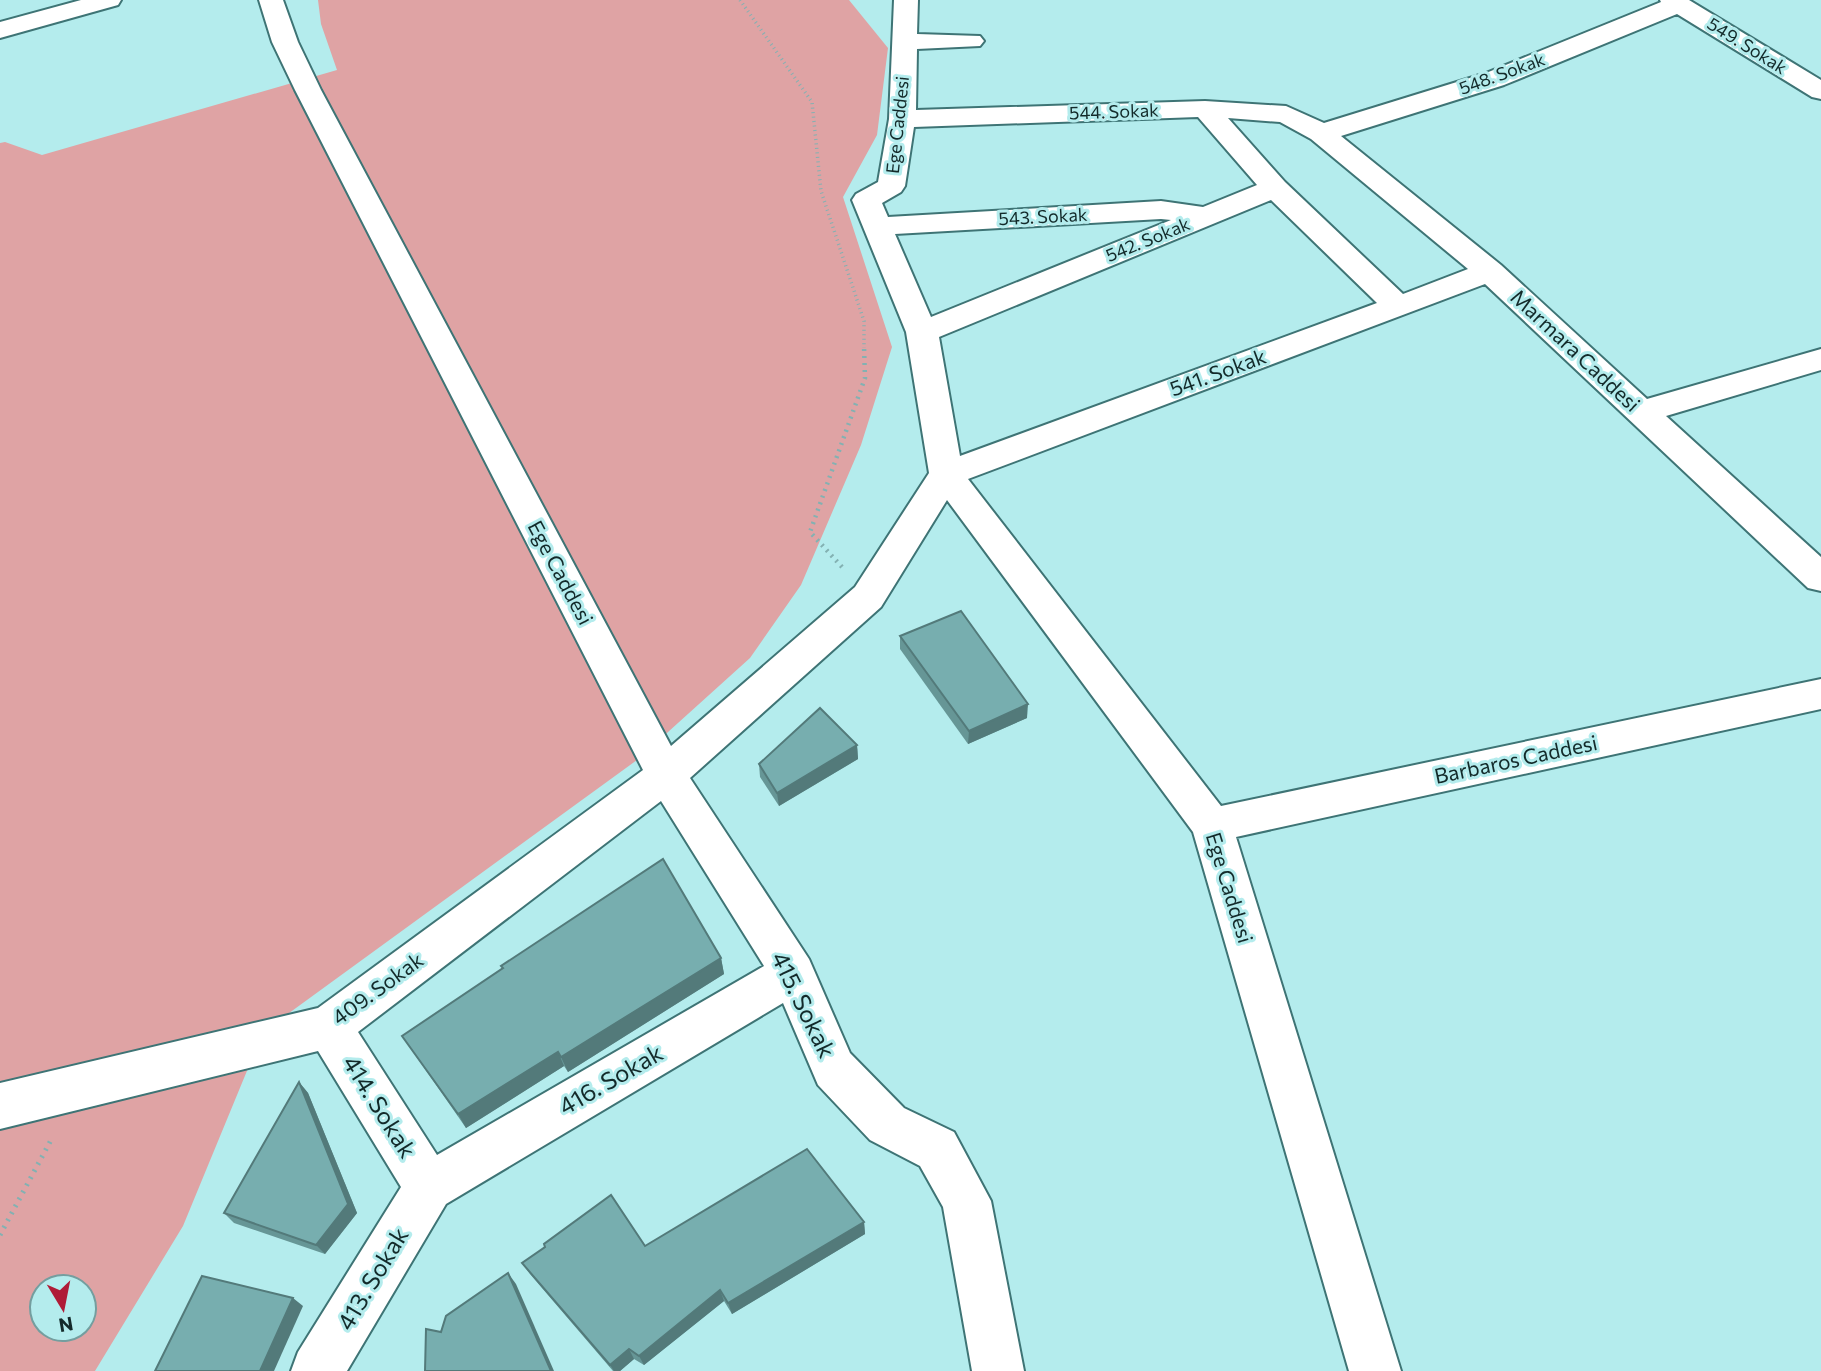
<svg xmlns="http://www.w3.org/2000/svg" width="1821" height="1371" viewBox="0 0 1821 1371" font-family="Commissioner,sans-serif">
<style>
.green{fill:#dfa3a4;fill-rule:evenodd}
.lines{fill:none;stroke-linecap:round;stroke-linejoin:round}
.minor-casing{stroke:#3e7475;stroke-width:4}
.path-far2{stroke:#83b1b2;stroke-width:3.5;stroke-dasharray:1 3.5;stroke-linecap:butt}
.path-far1{stroke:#83b1b2;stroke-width:4.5;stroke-dasharray:2 5;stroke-linecap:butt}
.path{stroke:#83b1b2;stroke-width:5;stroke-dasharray:2 6;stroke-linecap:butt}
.minor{fill:#fff;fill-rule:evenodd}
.wall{fill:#669696}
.shaded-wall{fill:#537a7a}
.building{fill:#77aeaf;stroke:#537a7a;stroke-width:2}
.labels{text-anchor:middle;stroke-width:6;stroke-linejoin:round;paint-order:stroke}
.far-street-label{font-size:18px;fill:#132a2a;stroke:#b4eced}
.street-label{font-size:21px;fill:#132a2a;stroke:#b4eced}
.near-street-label{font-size:24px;fill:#132a2a;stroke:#b4eced}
</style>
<rect width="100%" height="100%" fill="#b4eced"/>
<!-- green -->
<path class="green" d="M318 0H849L888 48 877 135 843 197 892 347 861 445 801 585 750 658 637 760 263 1032 183 1226 95 1371H0V143L5 142 42 155 337 70 321 24ZM42 1287H84V1329H42Z"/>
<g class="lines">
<defs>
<g id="minor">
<path d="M81 0H121L118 5 0 38V22Z"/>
<path d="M259 0H283L298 42 321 90 671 746 855 587 929 473 906 332 852 200 856 194 878 182 889 119 894 0H918L917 34 980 36 984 41 980 46 917 49 916 110 1205 101 1286 106 1324 123 1486 73 1661 2 1660 0H1689L1821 80V99L1812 97 1677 14 1504 85 1341 136 1501 265 1647 399 1821 349V370L1666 416 1821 557V591L1808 588 1485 284 968 479 1221 806 1821 679V709L1236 837 1401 1371H1349L1193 832 947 500 881 607 690 778 809 959 850 1053 904 1108 954 1132 991 1201 1024 1371H972L943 1207 920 1166 870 1140 818 1085 783 1003 446 1204 347 1371H291L298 1352 401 1187 318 1051 0 1129V1083L318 1008 643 770 295 90 272 42ZM1198 117 1257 185 1203 207 1161 201 888 217 882 203 901 192 905 186 914 127ZM1228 118 1280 122 1311 139 1468 269 1403 294 1285 182ZM1271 200 1377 303 960 456 939 337ZM1161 219 1171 220 931 317 895 234ZM661 801 764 966 437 1155 358 1032Z"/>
</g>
</defs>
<!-- minor casing -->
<use href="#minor" class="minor-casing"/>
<!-- path-far2 -->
<path class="path-far2" d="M740 0 812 102 821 191 864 321V348"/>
<!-- path-far1 -->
<path class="path-far1" d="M842 567 810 532 865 378 864 346"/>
<!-- path -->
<path class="path" d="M0 1235 51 1140"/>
<!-- minor -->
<use href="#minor" class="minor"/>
</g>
<!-- wall -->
<g class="wall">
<path d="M900 636 1027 718 968 744 900 649Z"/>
<path d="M857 745 858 759 779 806 760 777 759 764Z"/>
<path d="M721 958 724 974 568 1072 564 1066 466 1128 402 1036Z"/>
<path d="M299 1082 308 1093 357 1213 325 1254 234 1223 224 1213Z"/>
<path d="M864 1222 865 1234 732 1314 724 1301 644 1365 634 1359 620 1371H613L530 1274 522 1263 645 1246Z"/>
</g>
<!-- shaded-wall -->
<g class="shaded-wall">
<path d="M1028 704 1027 718 968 744 969 731Z"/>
<path d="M857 745 858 759 779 806 777 793Z"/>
<path d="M721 958 724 974 568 1072 561 1057Z"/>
<path d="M558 1052 564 1066 466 1128 458 1114Z"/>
<path d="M299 1082 308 1093 357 1213 325 1254 316 1245Z"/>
<path d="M864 1222 865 1234 732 1314 728 1303Z"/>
<path d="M508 1273 516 1284 554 1371H551Z"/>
<path d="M720 1290 724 1301 644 1365 639 1356Z"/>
<path d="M293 1298 303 1306 274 1371H260Z"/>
<path d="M629 1349 634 1359 620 1371H614L610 1365Z"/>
</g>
<!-- building -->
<g class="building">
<path d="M961 611 1028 704 969 731 900 636Z"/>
<path d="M820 708 857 745 777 793 759 764Z"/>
<path d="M663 859 721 958 561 1057 558 1052 458 1114 402 1036 503 968 501 966Z"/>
<path d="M299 1082 348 1204 316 1245 224 1213Z"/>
<path d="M807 1149 864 1222 728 1303 720 1290 639 1356 629 1349 610 1365 522 1263 545 1247 544 1244 611 1195 645 1246Z"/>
<path d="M508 1273 551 1371H425L426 1329 441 1332 446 1316Z"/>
<path d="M202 1276 293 1298 260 1371H155Z"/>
</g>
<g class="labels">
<!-- far-street labels -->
<g class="far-street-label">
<text transform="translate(1747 46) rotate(32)" y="6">549. Sokak</text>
<text transform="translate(1502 74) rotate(-20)" y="6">548. Sokak</text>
<text transform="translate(1114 112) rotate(-2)" y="6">544. Sokak</text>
<text transform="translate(898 125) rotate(-84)" y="6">Ege Caddesi</text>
<text transform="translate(1043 217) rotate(-3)" y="6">543. Sokak</text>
<text transform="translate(1148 240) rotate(-22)" y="6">542. Sokak</text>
</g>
<!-- street labels -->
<g class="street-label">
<text transform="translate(1575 351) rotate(43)" y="7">Marmara Caddesi</text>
<text transform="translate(1218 373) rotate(-20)" y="7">541. Sokak</text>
<text transform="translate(560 573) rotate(62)" y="7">Ege Caddesi</text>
<text transform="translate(1516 760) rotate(-12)" y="7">Barbaros Caddesi</text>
<text transform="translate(1229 888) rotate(73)" y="7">Ege Caddesi</text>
<text transform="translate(378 989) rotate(-36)" y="7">409. Sokak</text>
</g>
<!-- near-street labels -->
<g class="near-street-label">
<text transform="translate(803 1005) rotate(64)" y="8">415. Sokak</text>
<text transform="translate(611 1080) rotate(-30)" y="8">416. Sokak</text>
<text transform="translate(379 1107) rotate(58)" y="8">414. Sokak</text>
<text transform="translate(373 1279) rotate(-59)" y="8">413. Sokak</text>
</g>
</g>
<!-- north arrow -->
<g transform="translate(63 1308) rotate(170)"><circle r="33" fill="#b4eced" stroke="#749e9f" stroke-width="2"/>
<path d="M0-5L12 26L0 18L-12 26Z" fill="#af1b37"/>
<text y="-10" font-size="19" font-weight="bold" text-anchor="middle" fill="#132a2a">N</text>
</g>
</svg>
